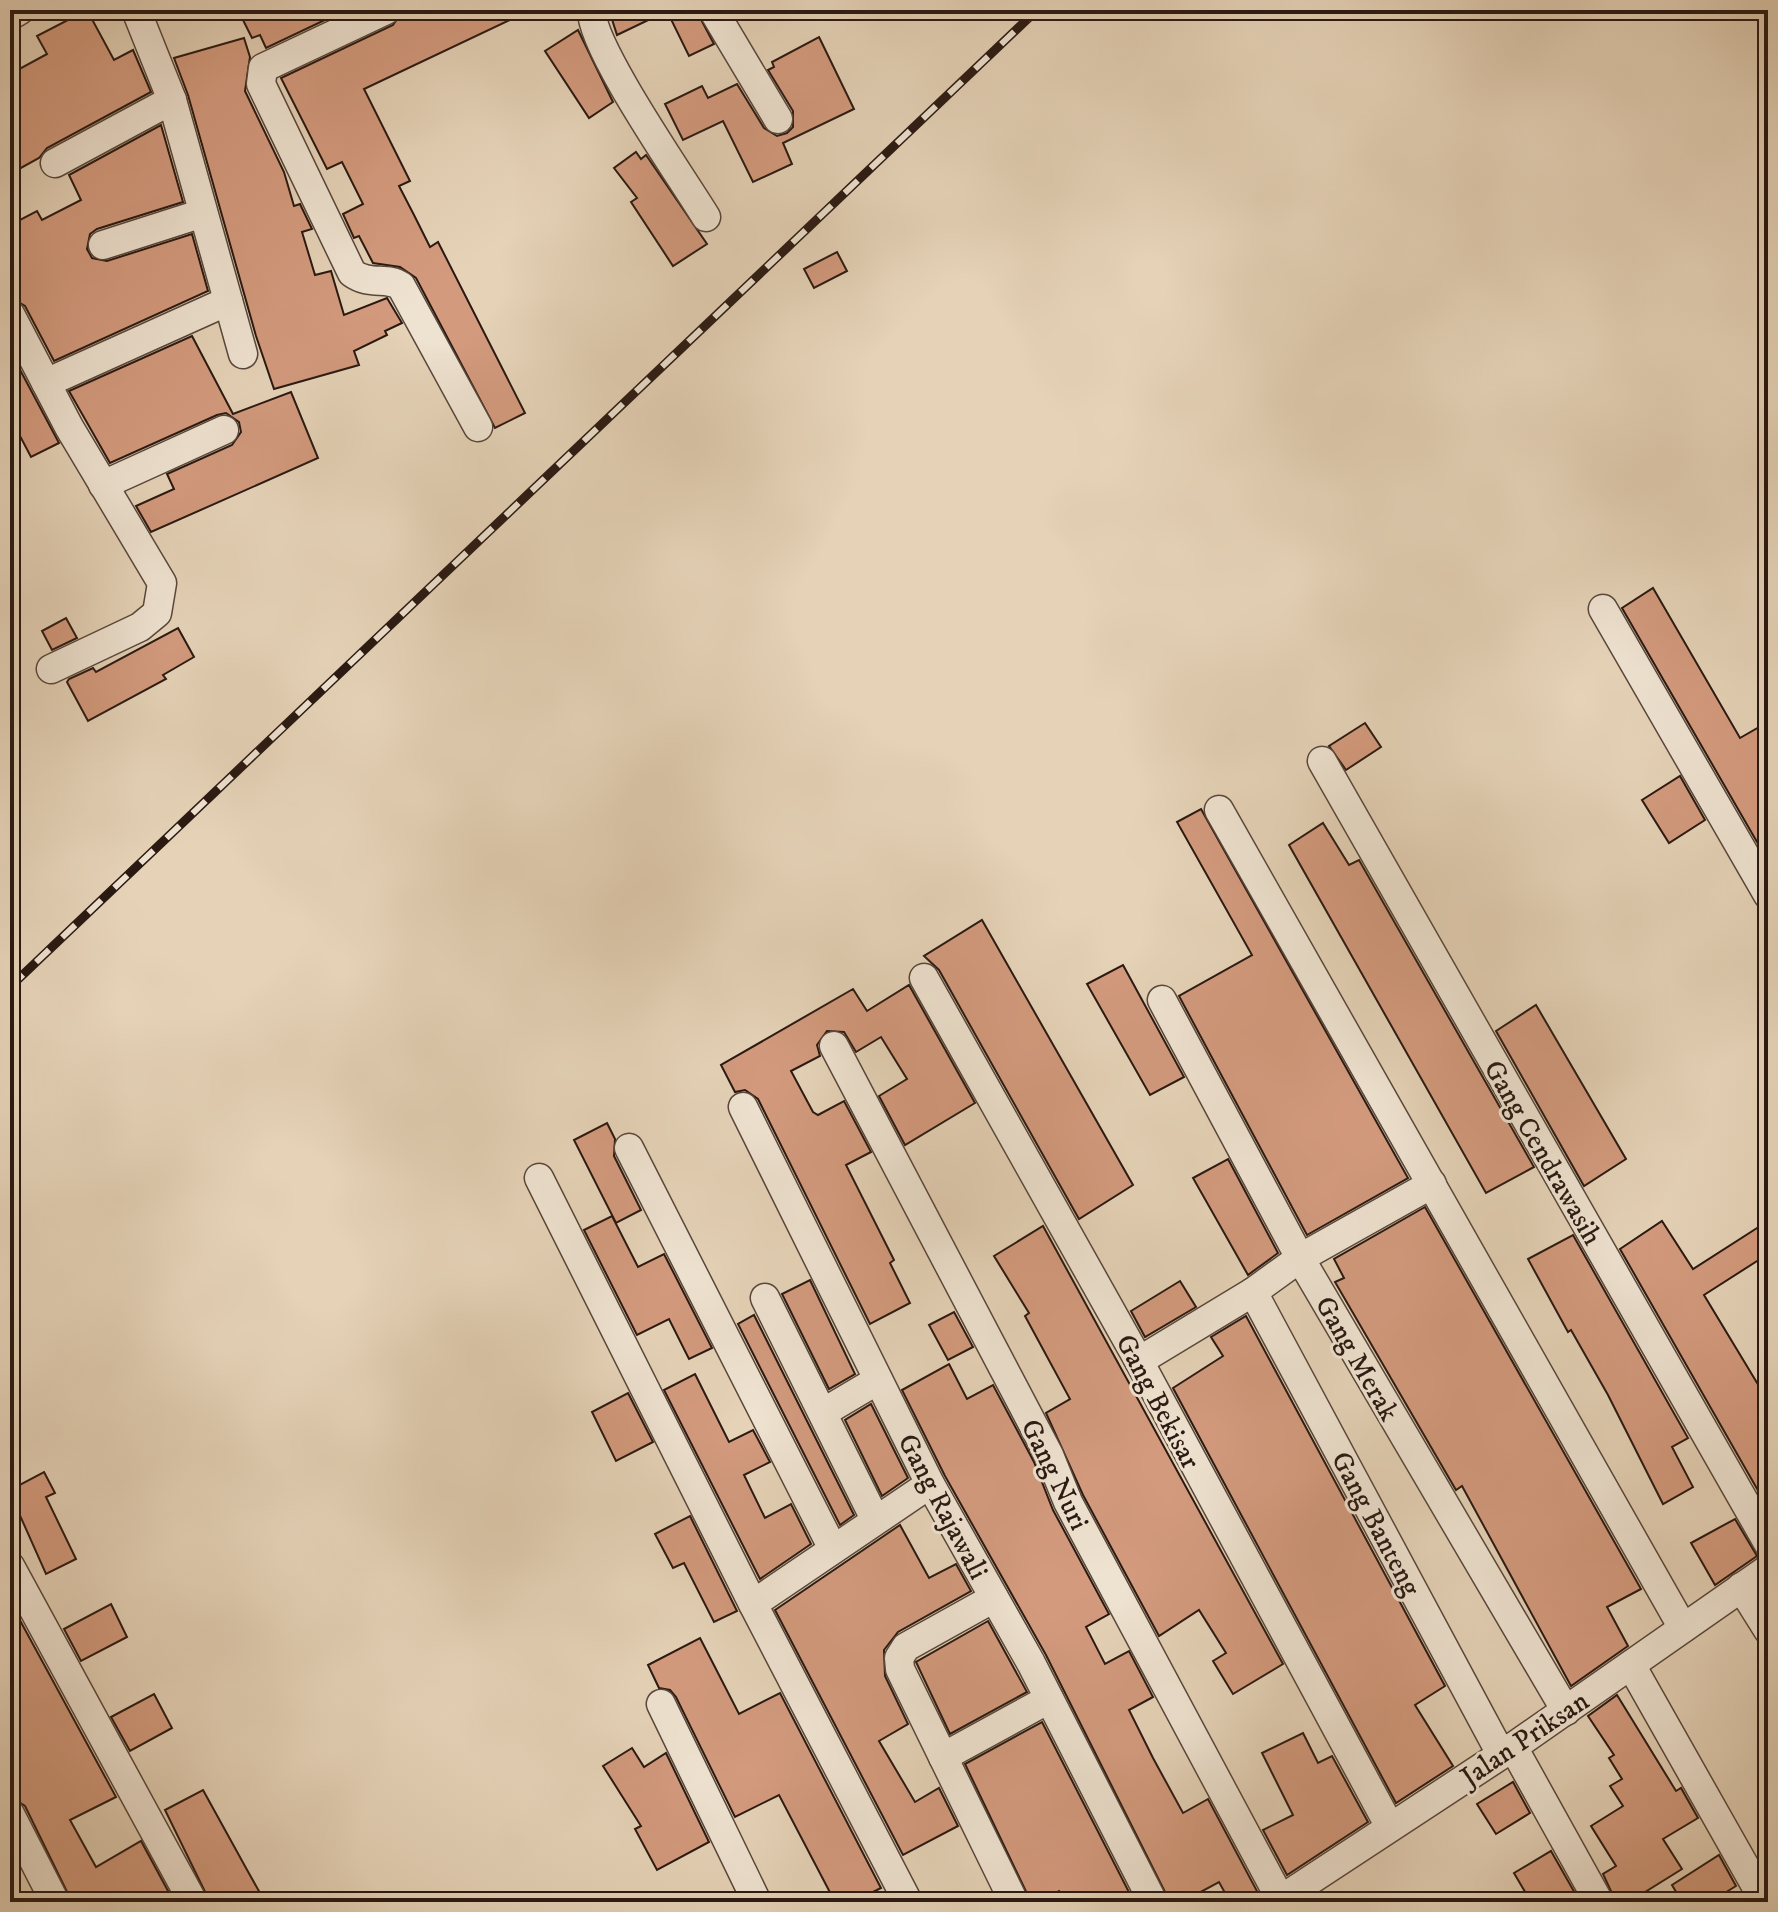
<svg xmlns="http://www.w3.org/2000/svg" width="1778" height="1912" viewBox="0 0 1778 1912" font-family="'IM FELL DW Pica',serif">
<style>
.building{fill:#d39a7d;stroke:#2a1912;stroke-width:2}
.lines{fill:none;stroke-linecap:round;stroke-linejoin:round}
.minor-casing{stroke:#59473b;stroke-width:31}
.minor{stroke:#eee2d0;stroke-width:28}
.rail-casing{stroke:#2a1912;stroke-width:9}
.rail{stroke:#eee2d0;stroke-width:6;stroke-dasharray:18;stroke-linecap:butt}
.labels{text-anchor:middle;stroke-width:6;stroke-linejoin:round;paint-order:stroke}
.street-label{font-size:28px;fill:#2a1912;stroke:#eee2d0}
</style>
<rect width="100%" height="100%" fill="#e5d2b7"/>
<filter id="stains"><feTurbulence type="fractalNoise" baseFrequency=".0025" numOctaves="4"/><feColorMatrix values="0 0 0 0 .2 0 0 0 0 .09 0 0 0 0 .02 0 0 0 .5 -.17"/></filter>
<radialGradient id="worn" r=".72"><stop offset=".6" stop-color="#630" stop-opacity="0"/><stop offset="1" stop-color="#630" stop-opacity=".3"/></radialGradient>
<!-- building -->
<g class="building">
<path d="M87 10 114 60 133 50 151 92 47 148 39 158 10 174V74L47 54 37 36Z"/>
<path d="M238 10H346L266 48 260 35 252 38Z"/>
<path d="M403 10H531L364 89 410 181 399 186 414 215 430 247 438 242 525 413 495 428 416 278 400 267 373 263 359 236 354 238 343 214 363 204 342 162 327 169 281 78 393 25Z"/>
<path d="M609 10H696L714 44 689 56 667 11 617 35Z"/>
<path d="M578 30 613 102 589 118 545 51Z"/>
<path d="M819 37 854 109 783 143 792 164 753 182 723 121 683 140 665 104 702 86 708 98 737 84 764 128 777 136 787 133 793 127V111L768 70 774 67 772 62Z"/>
<path d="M244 38 250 57 245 91 284 172 294 206 300 204 312 229 302 232 315 275 331 271 344 315 387 298 402 323 385 331 387 335 354 351 359 365 274 389 256 336 188 95 174 58Z"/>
<path d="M161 125 183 202 97 229 90 234 87 249 92 258 107 261 192 234 208 291 54 361 25 306 10 297V225L37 211 42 220 81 200 69 175Z"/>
<path d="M636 152 641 159 646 155 707 244 673 266 631 202 637 198 614 168Z"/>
<path d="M837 252 847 271 814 288 804 269Z"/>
<path d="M192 336 233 414 291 392 318 458 151 532 136 506 174 489 167 474 232 445 241 432 239 422 226 413 217 415 110 463 69 391Z"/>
<path d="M10 351 59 443 31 457 10 417Z"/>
<path d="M1653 588 1740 738 1768 722V861L1622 608Z"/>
<path d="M66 618 77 638 52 650 42 631Z"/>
<path d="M178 628 194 657 163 675 166 679 88 721 67 682 69 679 93 668 96 672Z"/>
<path d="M1365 723 1381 747 1346 770 1329 746Z"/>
<path d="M1680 776 1705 820 1669 843 1642 800Z"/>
<path d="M1201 809 1408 1178 1307 1235 1179 996 1252 955 1177 822Z"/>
<path d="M1323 823 1349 865 1359 860 1534 1167 1486 1193 1289 845Z"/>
<path d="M982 920 1133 1185 1079 1219 939 970 924 956Z"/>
<path d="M1123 965 1184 1077 1150 1095 1087 984Z"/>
<path d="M909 985 975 1103 905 1145 879 1096 907 1079 881 1037 856 1052 844 1032 827 1031 817 1045 820 1056 791 1071 813 1112 818 1115 844 1101 871 1152 846 1165 894 1260 890 1263 910 1303 870 1324 758 1099 745 1090 735 1092 721 1065 853 989 867 1011Z"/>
<path d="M1536 1005 1626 1159 1584 1186 1496 1031Z"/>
<path d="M607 1123 615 1139 614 1156 641 1210 616 1223 574 1140Z"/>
<path d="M1228 1159 1278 1253 1248 1275 1193 1178Z"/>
<path d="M1425 1207 1641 1589 1607 1607 1628 1646 1571 1686 1462 1486 1456 1490 1335 1282 1344 1278 1334 1259Z"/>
<path d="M612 1216 638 1267 664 1254 712 1348 689 1359 669 1319 637 1335 584 1230Z"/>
<path d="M1662 1221 1693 1269 1768 1221V1254L1704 1295 1768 1401V1508L1620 1249Z"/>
<path d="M1043 1226 1283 1664 1233 1694 1213 1661 1226 1653 1199 1610 1159 1636 1083 1495 1046 1413 1070 1399 1025 1316 1029 1313 994 1256Z"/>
<path d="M1573 1235 1688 1438 1672 1447 1693 1487 1663 1504 1608 1395 1571 1330 1568 1332 1528 1259Z"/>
<path d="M810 1280 855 1374 829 1389 782 1294Z"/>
<path d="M1180 1281 1196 1307 1145 1337 1131 1311Z"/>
<path d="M954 1312 973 1347 948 1360 929 1325Z"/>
<path d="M754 1315 854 1515 840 1525 738 1324Z"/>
<path d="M1246 1316 1445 1686 1415 1705 1453 1766 1396 1803 1173 1388 1223 1356 1211 1337Z"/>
<path d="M949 1364 967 1399 993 1385 1034 1462 1053 1510 1109 1614 1086 1627 1105 1664 1129 1651 1153 1697 1129 1710 1153 1758 1183 1813 1208 1799 1258 1893 1241 1902H1230L1219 1882 1182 1902H1170L1046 1655 945 1476 902 1390Z"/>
<path d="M695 1374 729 1442 753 1430 770 1462 744 1475 765 1518 791 1504 811 1544 760 1579 664 1390Z"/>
<path d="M628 1393 653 1442 616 1461 592 1412Z"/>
<path d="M871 1404 908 1478 882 1496 845 1420Z"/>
<path d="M44 1472 55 1493 46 1497 76 1559 46 1574 18 1511 10 1515V1490Z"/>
<path d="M690 1516 737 1611 714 1622 684 1563 673 1568 655 1534Z"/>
<path d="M1735 1519 1757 1556 1715 1585 1691 1543Z"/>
<path d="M900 1525 929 1578 956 1564 971 1591 898 1632 884 1650 885 1676 908 1724 879 1741 915 1802 939 1788 958 1826 903 1855 775 1610Z"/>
<path d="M10 1602 116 1797 70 1820 96 1867 141 1841 174 1902H72L25 1806 11 1797Z"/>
<path d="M111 1604 127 1637 81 1661 64 1629Z"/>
<path d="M988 1621 1027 1692 950 1734 916 1662Z"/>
<path d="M700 1638 739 1714 780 1693 881 1888 853 1902H835L779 1795 735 1817 676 1697 670 1690 659 1688 648 1665Z"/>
<path d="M154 1694 172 1728 130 1751 111 1717Z"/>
<path d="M1617 1695 1676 1791 1681 1788 1698 1818 1663 1839 1682 1869 1629 1902H1616L1603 1874 1616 1866 1591 1826 1623 1806 1610 1786 1622 1779 1609 1758 1614 1755 1588 1716Z"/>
<path d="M1042 1722 1134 1902H1066L1059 1891 1040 1902H1031L965 1764Z"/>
<path d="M1303 1733 1318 1763 1332 1756 1368 1822 1287 1875 1263 1830 1293 1815 1262 1753Z"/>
<path d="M632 1748 644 1767 666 1753 709 1842 657 1870 635 1829 641 1826 603 1766Z"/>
<path d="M1513 1782 1530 1813 1496 1834 1477 1804Z"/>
<path d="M203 1790 246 1868 265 1902H210L165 1810Z"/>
<path d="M1551 1851 1580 1902H1531L1514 1873Z"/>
<path d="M1719 1855 1736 1886 1710 1902H1682L1672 1885Z"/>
</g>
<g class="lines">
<defs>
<g id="minor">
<path d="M136 10 172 100 243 354"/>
<path d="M386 10 263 68 261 84 352 273C370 286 387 276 401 286L478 427"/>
<path d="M592 10C589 45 683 179 706 217"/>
<path d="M713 10 778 119"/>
<path d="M10 16 20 10"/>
<path d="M55 163 172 100"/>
<path d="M103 245 203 213"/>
<path d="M10 314 69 427 162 583 157 613 140 627 51 669"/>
<path d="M46 383 228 301"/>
<path d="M103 485 224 430"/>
<path d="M1603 609 1768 895"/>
<path d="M1322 761 1768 1543"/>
<path d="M1219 810 1683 1628"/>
<path d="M924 978 1139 1361 1390 1827"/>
<path d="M1162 1000 1300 1258 1566 1711"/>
<path d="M834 1046 1049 1455 1068 1502 1281 1900"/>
<path d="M743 1107 930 1484 1031 1663 1153 1902"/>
<path d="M629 1148 833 1549"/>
<path d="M539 1178 753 1604 908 1902"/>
<path d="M1253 1292 1501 1754"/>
<path d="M765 1298 875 1519"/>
<path d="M1139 1361 1253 1292 1300 1258 1432 1184"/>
<path d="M824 1412 878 1380"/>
<path d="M10 1566 193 1902"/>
<path d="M1741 1587 1768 1630"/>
<path d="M994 1598 906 1647 899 1658 900 1669 1014 1902"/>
<path d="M753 1604 930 1484"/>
<path d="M1631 1665 1765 1902"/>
<path d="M661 1704 757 1902"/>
<path d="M1513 1747 1599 1902"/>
<path d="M943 1757 1049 1699"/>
<path d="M10 1814 55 1902"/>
<path d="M1277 1902 1513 1747 1768 1569"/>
</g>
</defs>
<!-- minor casing -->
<use href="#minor" class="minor-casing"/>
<!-- minor -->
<use href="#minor" class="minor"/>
<defs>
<path id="rail" d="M10 987 1037 10"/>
</defs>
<!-- rail casing -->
<use href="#rail" class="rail-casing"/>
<!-- rail -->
<use href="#rail" class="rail"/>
</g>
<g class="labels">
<!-- street labels -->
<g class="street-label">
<text transform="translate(1544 1152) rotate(60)" y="10">Gang Cendrawasih</text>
<text transform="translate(1358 1358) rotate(60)" y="10">Gang Merak</text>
<text transform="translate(1159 1401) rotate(62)" y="10">Gang Bekisar</text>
<text transform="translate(1056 1474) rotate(64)" y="10">Gang Nuri</text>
<text transform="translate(944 1506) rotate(62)" y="10">Gang Rajawali</text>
<text transform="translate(1377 1523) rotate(62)" y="10">Gang Banteng</text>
<text transform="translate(1524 1738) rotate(-34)" y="10">Jalan Priksan</text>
</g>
</g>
<!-- margin -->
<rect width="1778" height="1912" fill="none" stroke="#e5d2b7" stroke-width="40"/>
<rect x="12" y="12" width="1754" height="1888" fill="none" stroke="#2a1912" stroke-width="4"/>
<rect x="20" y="20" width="1738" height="1872" fill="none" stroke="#2a1912" stroke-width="2"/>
<rect width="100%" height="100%" filter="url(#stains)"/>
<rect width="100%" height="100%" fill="url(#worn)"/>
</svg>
